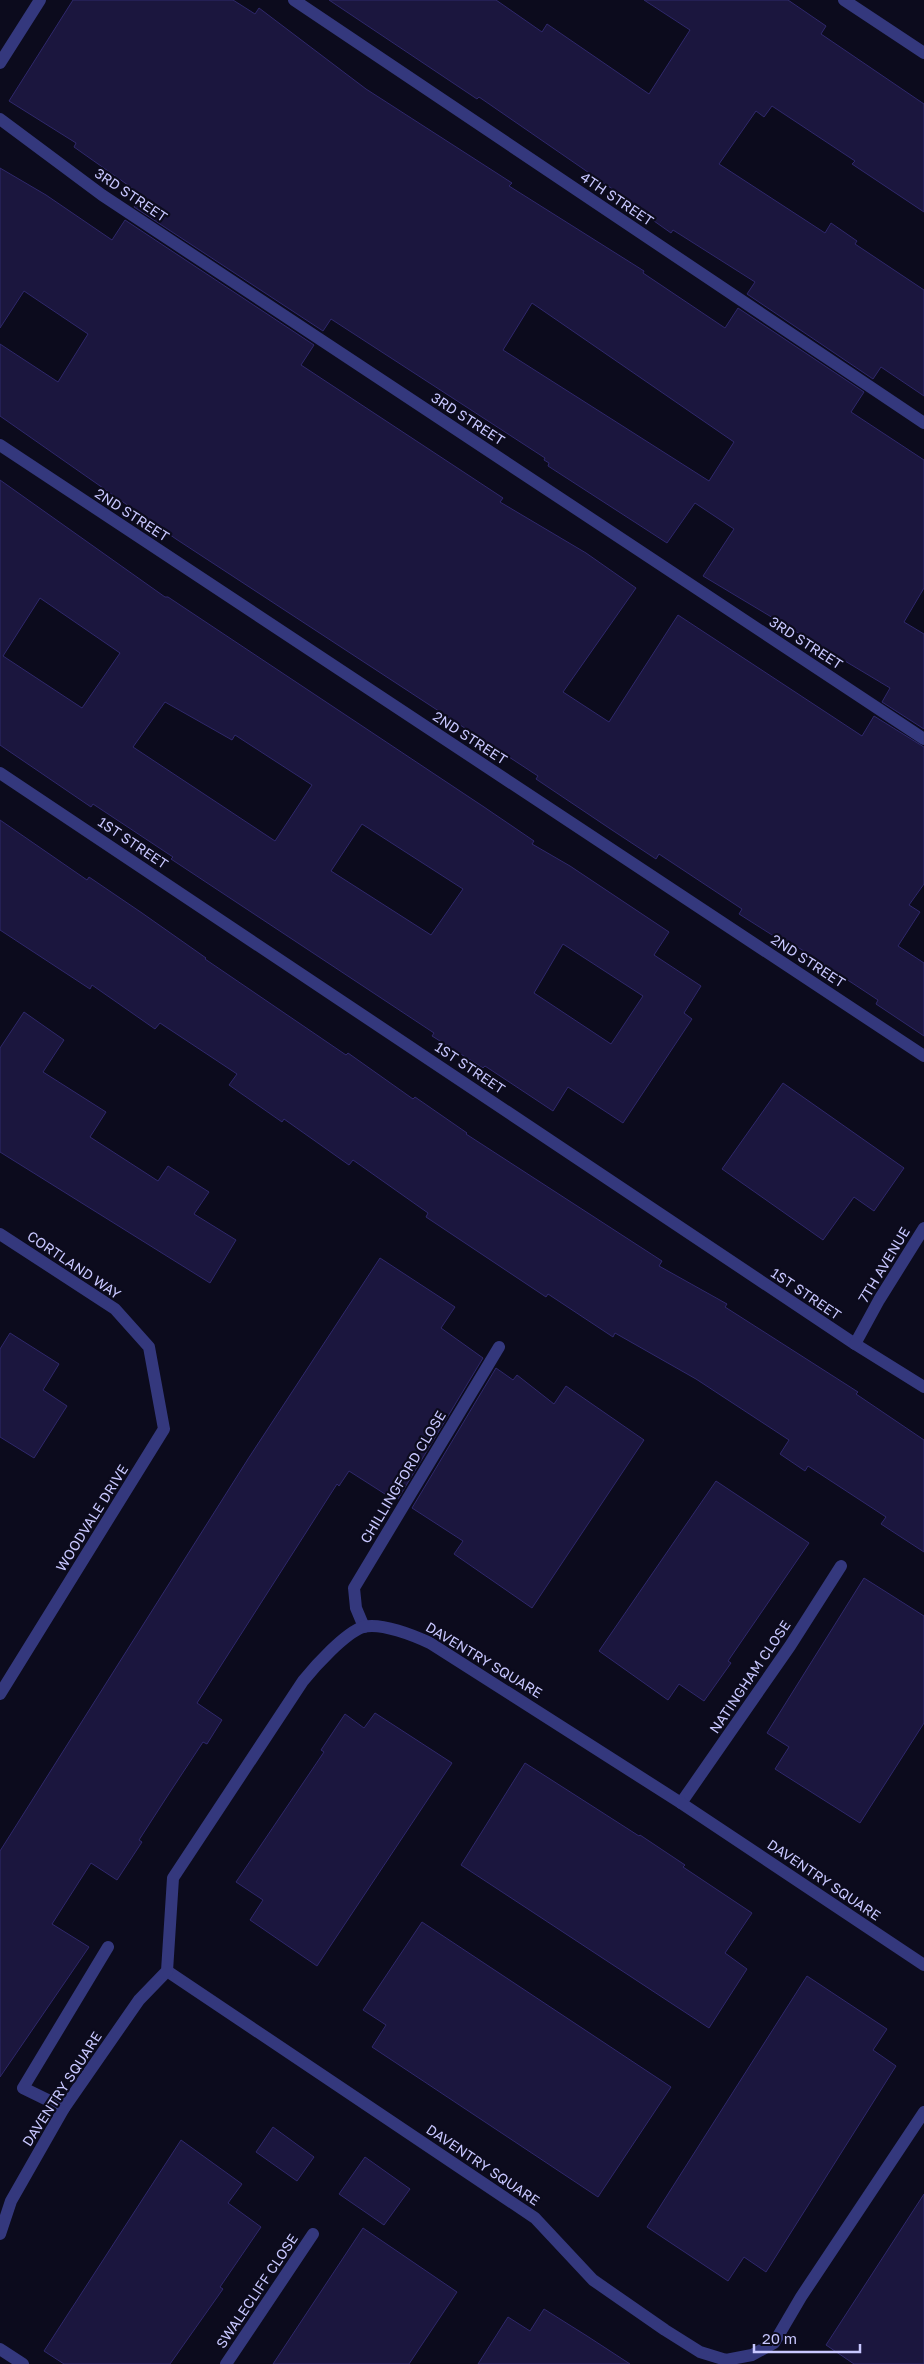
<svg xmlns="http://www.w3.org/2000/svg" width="924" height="2364" viewBox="0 0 924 2364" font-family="'Golos Text',sans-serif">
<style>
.building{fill:#1b163e;stroke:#2f286b;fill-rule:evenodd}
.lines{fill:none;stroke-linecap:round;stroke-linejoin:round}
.street{stroke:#34387d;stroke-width:12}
.labels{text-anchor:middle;stroke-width:4.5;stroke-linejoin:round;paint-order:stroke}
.street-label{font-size:14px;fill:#c8c7ff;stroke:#0c0b1d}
</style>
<rect width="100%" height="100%" fill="#0c0b1d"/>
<!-- building -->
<g class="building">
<path d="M73 0H233L255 14 259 8 366 89 512 183 509 186 644 271 643 273 725 328 738 308 864 392 851 412 924 460V588L904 622 924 634V729L882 702 890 688 703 576 734 529 695 503 667 543 548 466 549 463 544 460 545 458 331 319 323 331 134 207 142 195 74 147 76 143 9 101ZM532 303 734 442 709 481 503 350Z"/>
<path d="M329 0H496L542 32 547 24 649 94 690 30 644 0H788L826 26 821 34 924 104V212L852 164 855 161 772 106 764 117 756 111 719 164 825 233 831 223 857 241 855 244 924 290V396L881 367 873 379 747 294 755 282 673 230 671 233 623 199 624 197 479 97 477 99Z"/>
<path d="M0 168 46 195 112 240 125 220 314 345 301 365 503 498 500 502 586 553 636 588 563 692 609 722 678 615 862 736 874 716 924 747V884L909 905 920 912 898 946 924 963V1036L876 1004 878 1000 793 944 791 947 739 914 742 909 659 854 656 859 612 830 536 779 538 776 176 539 0 416V344L58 382 88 334 24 291 0 328Z"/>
<path d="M0 480 165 597H168L484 807 534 841 532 844 570 866 669 932 654 955 701 986 684 1013 692 1019 623 1123 568 1087 553 1111 485 1066 483 1068 432 1036 434 1033 171 859 173 857 93 804 91 807 0 745ZM40 598 120 653 82 708 3 656ZM165 702 232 740 235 735 312 785 275 841 133 747ZM362 824 463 889 431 935 331 871ZM563 944 643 996 611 1044 534 993Z"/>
<path d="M0 820 87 880 89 877 142 913 206 958 205 959 346 1055 348 1053 413 1099 415 1097 467 1133 466 1134 662 1261 659 1266 727 1304 725 1307 858 1392 856 1394 924 1440V1552L881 1524 886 1517 808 1466 805 1471 780 1454 789 1440 696 1379 615 1333 613 1337 548 1294 546 1297 426 1217 428 1213 353 1160 349 1165 284 1119 282 1122 229 1085 237 1074 160 1023 155 1029 92 985 90 989 0 930Z"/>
<path d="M24 1012 64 1040 43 1072 106 1112 90 1137 158 1181 168 1166 209 1192 194 1214 236 1240 210 1283 0 1152V1048Z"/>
<path d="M783 1083 904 1168 874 1211 854 1197 823 1240 722 1169Z"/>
<path d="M380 1258 455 1307 441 1328 483 1358 398 1499 387 1491 385 1494 349 1471 339 1486 337 1484 197 1703 222 1720 207 1744 203 1742 170 1792 139 1840 142 1842 117 1880 91 1863 52 1924 89 1947 0 2077V1851L248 1459Z"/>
<path d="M10 1333 59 1364 43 1390 67 1406 34 1458 0 1437V1349Z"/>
<path d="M496 1368 513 1380 517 1375 554 1404 566 1386 644 1440 532 1608 454 1554 463 1541 412 1508Z"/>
<path d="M716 1481 809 1543 728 1661 731 1663 704 1701 679 1684 668 1700 599 1651Z"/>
<path d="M864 1578 924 1616V1723L860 1823 775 1769 789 1747 767 1733Z"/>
<path d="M375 1713 452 1763 317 1966 250 1920 263 1900 236 1882 324 1752 321 1750 345 1714 364 1728Z"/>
<path d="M525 1763 639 1836 640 1835 685 1865 683 1867 752 1913 725 1953 747 1969 709 2028 461 1865Z"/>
<path d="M422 1922 671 2087 598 2197 372 2047 386 2025 363 2010Z"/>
<path d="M807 1976 887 2029 873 2050 896 2066 766 2272 744 2257 728 2281 647 2227Z"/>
<path d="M273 2127 314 2157 297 2181 256 2152Z"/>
<path d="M181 2140 242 2184 228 2203 261 2227 220 2287 223 2289 170 2364H64L44 2351Z"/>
<path d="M365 2157 410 2189 384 2225 339 2194Z"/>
<path d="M924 2194V2364H854L826 2345Z"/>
<path d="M363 2228 457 2292 409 2364H273Z"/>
<path d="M544 2309 587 2336 630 2364H478L508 2317 530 2331Z"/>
</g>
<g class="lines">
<!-- street -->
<g class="street">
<path d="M294 0 924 423"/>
<path d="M844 0 924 53"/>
<path d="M0 63 40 0"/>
<path d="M0 119 102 195 924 739"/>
<path d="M0 445 924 1056"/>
<path d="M0 773 855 1344 924 1387"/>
<path d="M0 1234 115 1309 149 1347 164 1429 0 1694"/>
<path d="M855 1344 879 1300 924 1228"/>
<path d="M364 1627 356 1608 354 1588 499 1347"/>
<path d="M681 1803 790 1646 841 1566"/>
<path d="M167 1971 535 2218 593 2280 665 2330 700 2352 726 2360 752 2355 774 2343 801 2297 924 2112"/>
<path d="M64 2108 23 2088 108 1947"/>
<path d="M0 2234 11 2201 64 2108 139 2000 167 1971 173 1878 303 1681C315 1666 345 1633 363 1627 381 1622 415 1636 430 1643L681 1803 924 1965"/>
<path d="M0 2349 23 2364"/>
<path d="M226 2364 313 2234"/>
</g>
</g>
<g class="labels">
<!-- street labels -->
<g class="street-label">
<text transform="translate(131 195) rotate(34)" y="5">3RD STREET</text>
<text transform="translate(617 199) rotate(34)" y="5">4TH STREET</text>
<text transform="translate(468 419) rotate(33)" y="5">3RD STREET</text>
<text transform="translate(132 515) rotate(33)" y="5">2ND STREET</text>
<text transform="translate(806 643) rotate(33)" y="5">3RD STREET</text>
<text transform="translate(470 738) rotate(33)" y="5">2ND STREET</text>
<text transform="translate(133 843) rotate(34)" y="5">1ST STREET</text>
<text transform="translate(808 961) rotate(33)" y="5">2ND STREET</text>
<text transform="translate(470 1068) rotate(34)" y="5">1ST STREET</text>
<text transform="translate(74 1265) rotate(34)" y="5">CORTLAND WAY</text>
<text transform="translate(884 1265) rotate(-59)" y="5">7TH AVENUE</text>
<text transform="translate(806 1294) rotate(34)" y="5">1ST STREET</text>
<text transform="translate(403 1477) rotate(-59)" y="5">CHILLINGFORD CLOSE</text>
<text transform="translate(92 1518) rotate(-58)" y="5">WOODVALE DRIVE</text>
<text transform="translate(484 1660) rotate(31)" y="5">DAVENTRY SQUARE</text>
<text transform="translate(750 1677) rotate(-56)" y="5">NATINGHAM CLOSE</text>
<text transform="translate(824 1880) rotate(34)" y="5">DAVENTRY SQUARE</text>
<text transform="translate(62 2089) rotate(-57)" y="5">DAVENTRY SQUARE</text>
<text transform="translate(483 2165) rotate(34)" y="5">DAVENTRY SQUARE</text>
<text transform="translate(257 2291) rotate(-56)" y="5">SWALECLIFF CLOSE</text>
</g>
</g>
<!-- scale -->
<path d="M754 2344v8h106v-8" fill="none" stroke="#c8c7ff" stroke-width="2.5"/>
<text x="762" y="2344" font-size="15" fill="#c8c7ff" stroke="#0c0b1d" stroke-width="4" paint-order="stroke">20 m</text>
</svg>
